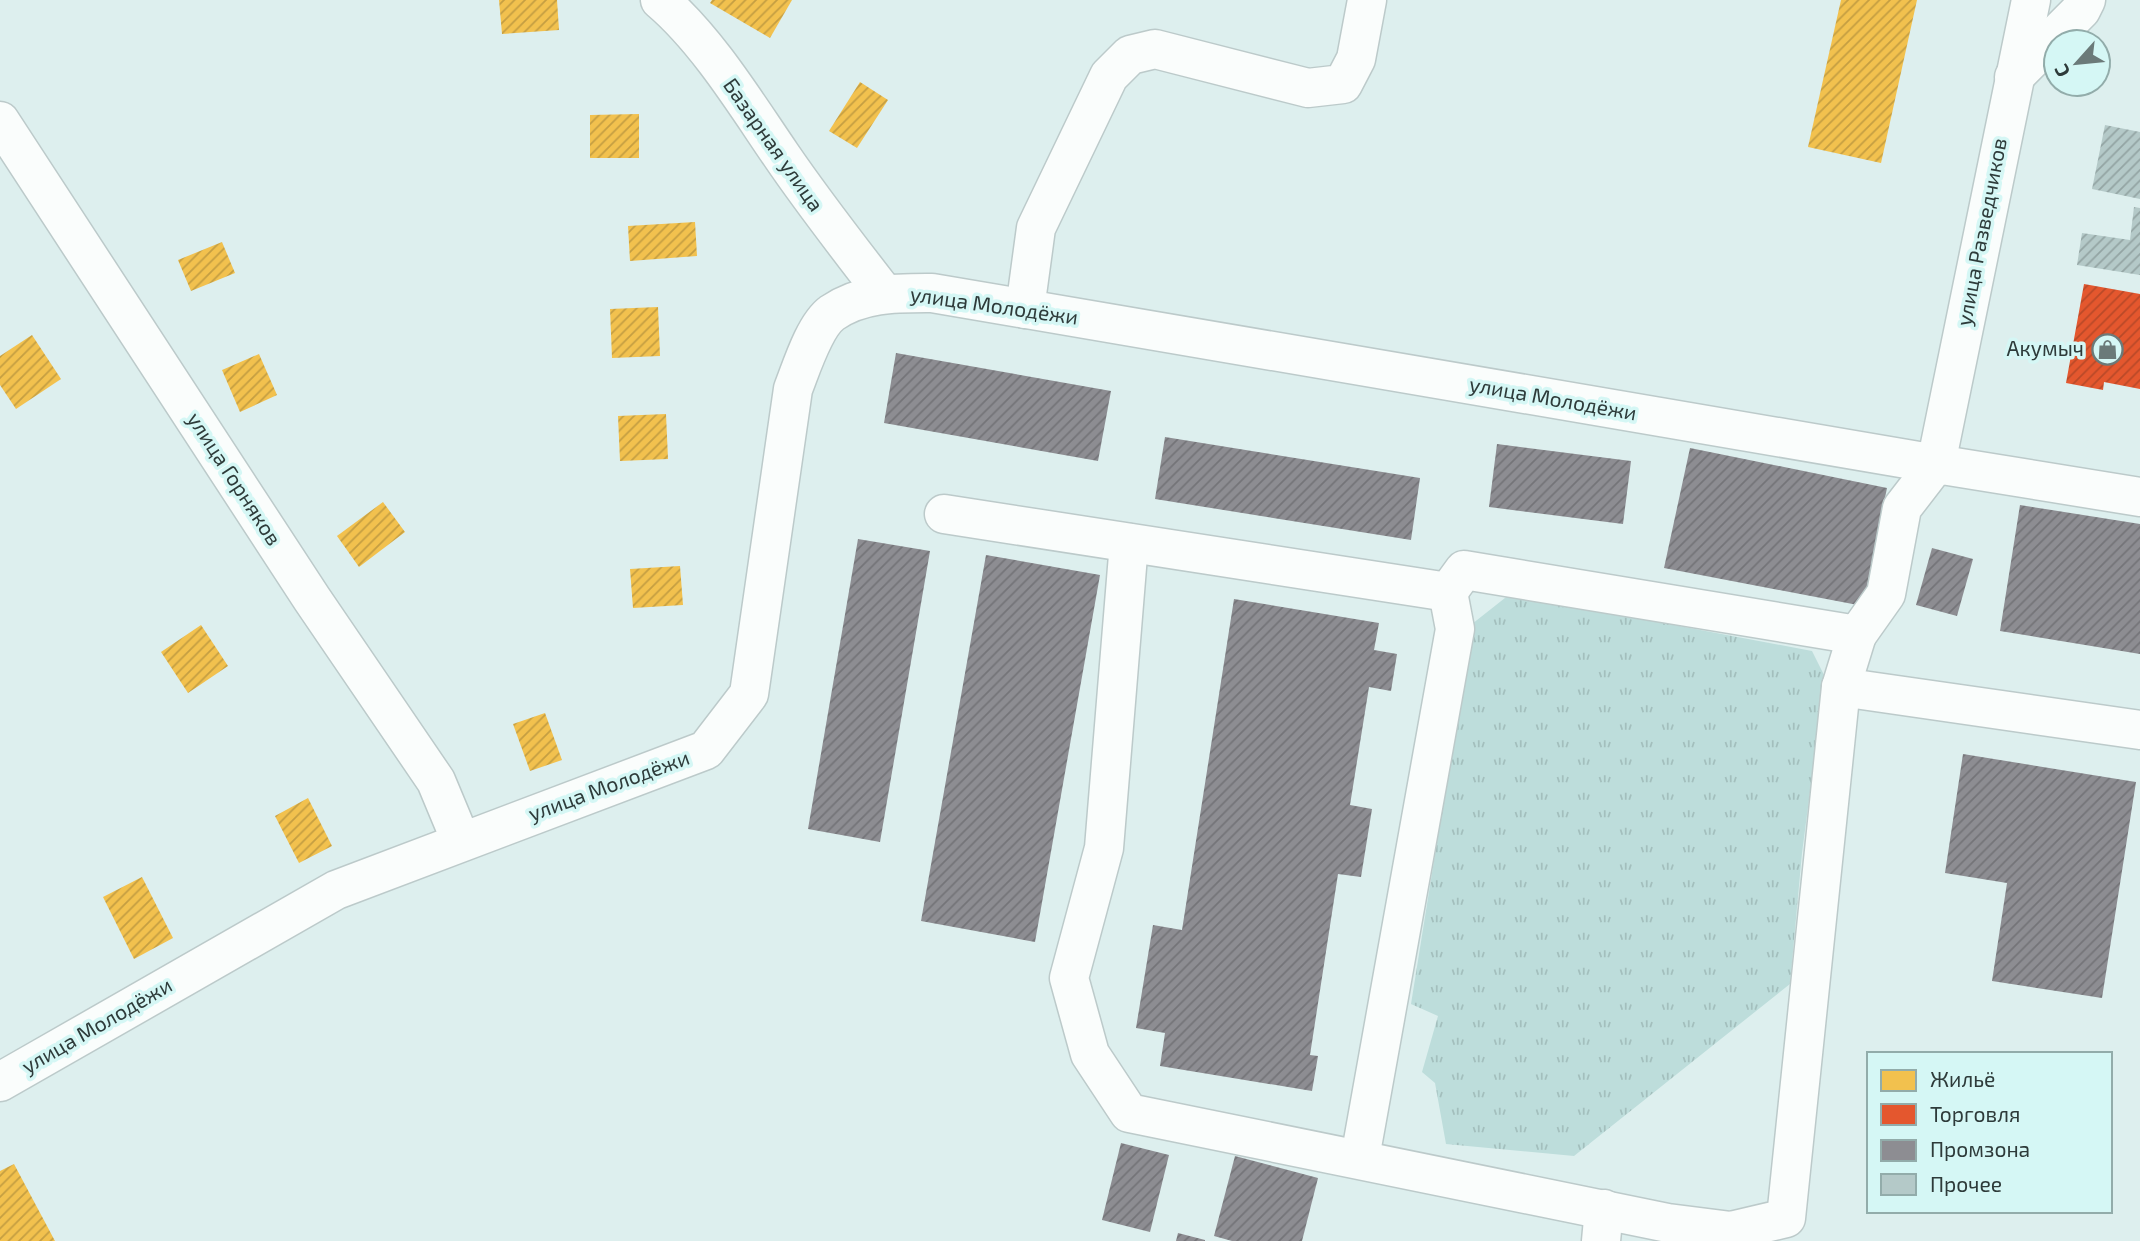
<svg xmlns="http://www.w3.org/2000/svg" width="2140" height="1241" viewBox="0 0 2140 1241" font-family="'Exo 2',sans-serif">
<style>
.grass{fill:url(#grass-tufts)}
.homes{fill:url(#homes-hatch)}
.shops{fill:url(#shops-hatch)}
.industry{fill:url(#industry-hatch)}
.building{fill:url(#building-hatch)}
.lines{fill:none;stroke-linecap:round;stroke-linejoin:round}
.minor-casing{stroke:#bccaca;stroke-width:41}
.major-casing{stroke:#bccaca;stroke-width:41}
.minor{stroke:#fafdfc;stroke-width:38}
.major{stroke:#fafdfc;stroke-width:38}
.labels{text-anchor:middle;stroke-width:7;stroke-linejoin:round;paint-order:stroke}
.street-label{font-size:21px;fill:#2e3b3a;stroke:#d5f7f5}
.poi-label{font-size:21px;fill:#2e3b3a;stroke:#d5f7f5;text-anchor:end}
</style>
<defs>
<pattern id="grass-tufts" width="24" height="20" patternUnits="userSpaceOnUse" patternTransform="scale(1.75)"><rect width="24" height="20" fill="#bddddb"/><path d="M3 7l-1-3M5 7V3M7 7l1-3M15 17l-1-3M17 17v-4M19 17l1-3" fill="none" stroke="#a3bfbd"/></pattern>
<pattern id="homes-hatch" width="6" height="6" patternUnits="userSpaceOnUse" patternTransform="scale(1.75)"><rect width="6" height="6" fill="#f2c14e"/><path d="M-1 1l2-2M0 6l6-6M5 7l2-2" fill="none" stroke="#c49e42"/></pattern>
<pattern id="shops-hatch" width="6" height="6" patternUnits="userSpaceOnUse" patternTransform="scale(1.75)"><rect width="6" height="6" fill="#e4572e"/><path d="M-1 1l2-2M0 6l6-6M5 7l2-2" fill="none" stroke="#b94928"/></pattern>
<pattern id="industry-hatch" width="6" height="6" patternUnits="userSpaceOnUse" patternTransform="scale(1.75)"><rect width="6" height="6" fill="#8d8d92"/><path d="M-1 1l2-2M0 6l6-6M5 7l2-2" fill="none" stroke="#747478"/></pattern>
<pattern id="building-hatch" width="6" height="6" patternUnits="userSpaceOnUse" patternTransform="scale(1.75)"><rect width="6" height="6" fill="#b4c9c8"/><path d="M-1 1l2-2M0 6l6-6M5 7l2-2" fill="none" stroke="#93a4a3"/></pattern>
</defs>
<rect width="100%" height="100%" fill="#ddefee"/>
<!-- grass -->
<path class="grass" d="M1510 594 1812 651 1825 677 1802 853 1790 984 1574 1156 1446 1144 1435 1083 1422 1072 1438 1016 1411 1004 1472 624Z"/>
<!-- homes -->
<g class="homes">
<path d="M499 0H557L559 30 502 34Z"/>
<path d="M712 0H792L770 38 710 3Z"/>
<path d="M1841 0H1917L1881 163 1808 147Z"/>
<path d="M860 82 888 100 857 148 829 131Z"/>
<path d="M639 114V158H590V115Z"/>
<path d="M695 222 697 256 630 261 628 226Z"/>
<path d="M222 242 235 273 191 291 178 260Z"/>
<path d="M658 307 660 356 612 358 610 309Z"/>
<path d="M32 335 61 379 16 409 0 385V356Z"/>
<path d="M259 354 277 395 240 412 222 370Z"/>
<path d="M666 414 668 459 620 461 618 416Z"/>
<path d="M383 502 405 532 359 567 337 536Z"/>
<path d="M680 566 683 605 633 608 630 569Z"/>
<path d="M201 625 228 666 188 693 161 652Z"/>
<path d="M545 713 562 760 530 771 513 724Z"/>
<path d="M308 798 332 846 299 863 275 816Z"/>
<path d="M142 877 173 938 134 959 103 897Z"/>
<path d="M14 1164 55 1241H0V1171Z"/>
</g>
<!-- shops -->
<path class="shops" d="M2084 284 2140 294V389L2104 382 2103 390 2066 383Z"/>
<!-- industry -->
<g class="industry">
<path d="M896 353 1111 391 1098 461 884 423Z"/>
<path d="M1165 437 1420 478 1411 540 1155 499Z"/>
<path d="M1497 444 1631 461 1623 524 1489 507Z"/>
<path d="M1690 448 1887 488 1863 606 1664 568Z"/>
<path d="M2020 505 2140 524V654L2000 631Z"/>
<path d="M858 539 930 551 880 842 808 829Z"/>
<path d="M1932 548 1973 559 1957 616 1916 605Z"/>
<path d="M986 555 1100 575 1035 942 921 921Z"/>
<path d="M1234 599 1379 623 1374 650 1397 654 1391 691 1369 687 1350 805 1372 809 1361 877 1338 874 1310 1055 1318 1056 1312 1091 1160 1066 1165 1033 1136 1028 1153 925 1182 930Z"/>
<path d="M1963 754 2136 782 2102 998 1992 981 2007 883 1945 873Z"/>
<path d="M1121 1143 1169 1155 1150 1232 1102 1220Z"/>
<path d="M1235 1156 1318 1178 1302 1241H1232L1214 1236Z"/>
<path d="M1178 1233 1205 1240V1241H1176Z"/>
</g>
<!-- building -->
<g class="building">
<path d="M2105 125 2140 132V199L2092 189Z"/>
<path d="M2134 207 2140 208V275L2077 265 2082 233 2130 240Z"/>
</g>
<g class="lines">
<defs>
<g id="minor">
<path d="M660 0C707 40 746 104 781 155 813 202 848 247 883 292"/>
<path d="M2014 77 2081 10 2086 0"/>
<path d="M0 121 312 599 436 781 461 841"/>
<path d="M1025 309 1036 228 1109 76 1130 55 1155 49 1308 88 1343 84 1356 59 1367 0"/>
<path d="M944 514 1448 592 1464 570 1857 635 1886 594 1902 508 1936 464 2140 497"/>
<path d="M1129 543 1104 848 1069 978 1090 1054 1129 1113 1668 1223 1731 1231 1786 1218 1841 687 1857 635"/>
<path d="M1841 687 2140 730"/>
<path d="M1360 1158 1455 629 1448 592"/>
<path d="M1601 1241 1604 1209"/>
</g>
<path id="major" d="M0 1082 336 890 706 750 749 694 793 389C801 369 814 326 832 313 862 292 898 293 932 293L1936 464 2031 0"/>
</defs>
<!-- minor casing -->
<use href="#minor" class="minor-casing"/>
<!-- major casing -->
<use href="#major" class="major-casing"/>
<!-- minor -->
<use href="#minor" class="minor"/>
<!-- major -->
<use href="#major" class="major"/>
</g>
<!-- icons -->
<defs>
<symbol id="shop-ring" viewBox="-11 -11 22 22"><circle r="9.5" fill="#d5f7f5" stroke="#6b7a79" stroke-width="1.5"/><path d="M-5-2.5h2.3a2.7 3.5 0 0 1 5.4 0H5L5.5 6h-11ZM-1.5-2.5h3a1.5 2.3 0 0 0-3 0Z" fill="#6b7a79"/></symbol>
</defs>
<g fill-rule="evenodd">
<use href="#shop-ring" x="2090" y="332" width="35" height="35"/>
</g>
<g class="labels">
<!-- street labels -->
<g class="street-label">
<text transform="translate(773 145) rotate(55)" y="7">Базарная улица</text>
<text transform="translate(1982 232) rotate(-79)" y="7">улица Разведчиков</text>
<text transform="translate(994 306) rotate(8)" y="7">улица Молодёжи</text>
<text transform="translate(1553 399) rotate(10)" y="7">улица Молодёжи</text>
<text transform="translate(234 479) rotate(57)" y="7">улица Горняков</text>
<text transform="translate(609 786) rotate(-20)" y="7">улица Молодёжи</text>
<text transform="translate(97 1026) rotate(-30)" y="7">улица Молодёжи</text>
</g>
<!-- poi labels -->
<g class="poi-label">
<text x="2084" y="356">Акумыч</text>
</g>
</g>
<!-- legend -->
<rect x="1867" y="1052" width="245" height="161" fill="#d5f7f5" stroke="#92acaa" stroke-width="2"/>
<rect x="1881" y="1070" width="35" height="21" fill="#f2c14e" stroke="#92acaa" stroke-width="2"/>
<text x="1930" y="1087" font-size="21" fill="#2e3b3a">Жильё</text>
<rect x="1881" y="1104" width="35" height="21" fill="#e4572e" stroke="#92acaa" stroke-width="2"/>
<text x="1930" y="1122" font-size="21" fill="#2e3b3a">Торговля</text>
<rect x="1881" y="1140" width="35" height="21" fill="#8d8d92" stroke="#92acaa" stroke-width="2"/>
<text x="1930" y="1157" font-size="21" fill="#2e3b3a">Промзона</text>
<rect x="1881" y="1174" width="35" height="21" fill="#b4c9c8" stroke="#92acaa" stroke-width="2"/>
<text x="1930" y="1192" font-size="21" fill="#2e3b3a">Прочее</text>
<!-- north arrow -->
<g transform="translate(2077 63) rotate(243)"><circle r="33" fill="#d5f7f5" stroke="#92acaa" stroke-width="2"/>
<path d="M0-5L12 26L0 18L-12 26Z" fill="#6b7a79"/>
<text y="-10" font-size="19" font-weight="bold" text-anchor="middle" fill="#2e3b3a">С</text>
</g>
</svg>
